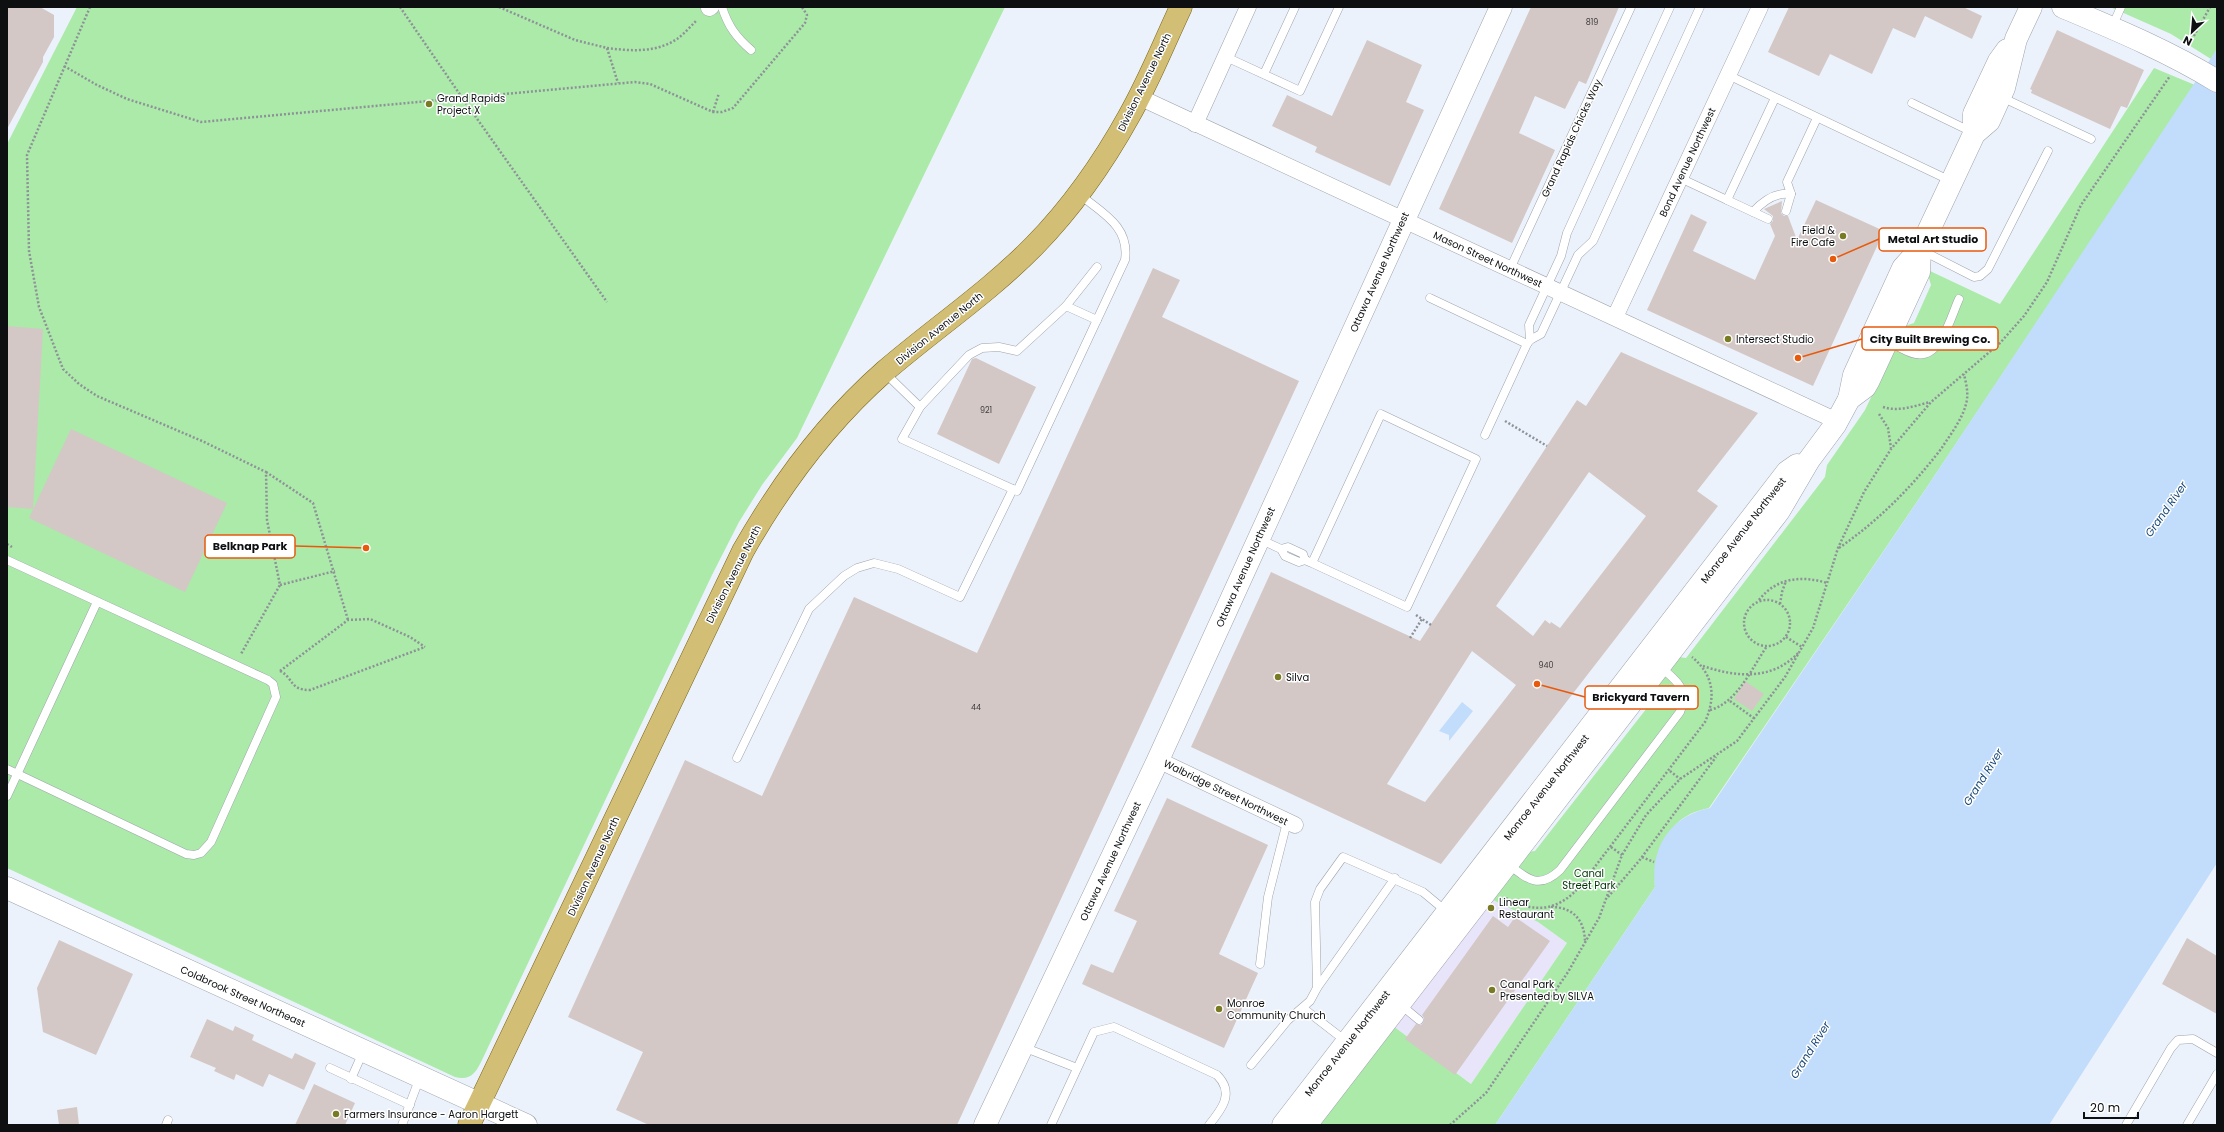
<svg xmlns="http://www.w3.org/2000/svg" width="2224" height="1132" viewBox="0 0 2224 1132" font-family="Poppins,sans-serif">
<style>
.commercial{fill:#e8e5fb}
.green{fill:#abeaa9}
.water{fill:#c2ddfb}
.building{fill:#d3c8c5;fill-rule:evenodd}
.lines{fill:none;stroke-linecap:round;stroke-linejoin:round}
.lane-casing{stroke:#9ea4ab;stroke-width:9}
.street-casing{stroke:#9ea4ab;stroke-width:17}
.secondary-casing{stroke:#9ea4ab;stroke-width:23}
.primary-casing{stroke:#7a6516;stroke-width:23}
.path{stroke:#8e9298;stroke-width:2.5;stroke-dasharray:2 2;stroke-linecap:butt}
.lane{stroke:#fff;stroke-width:8}
.street{stroke:#fff;stroke-width:16}
.secondary{stroke:#fff;stroke-width:22}
.primary{stroke:#d2be75;stroke-width:22}
.poi-dot{fill:#797b24;stroke:#fff;stroke-width:1.5}
.labels{text-anchor:middle;stroke-width:3;stroke-linejoin:round;paint-order:stroke}
.number-label{font-size:8px;fill:#3e3d3e}
.street-label{font-size:10px;fill:#0d0f11;stroke:#fff}
.poi-label{font-size:10px;fill:#0d0f11;stroke:#fff;text-anchor:start}
.park-label{font-size:10px;fill:#013705;stroke:#fff}
.water-label{font-size:11px;font-style:italic;fill:#174776;stroke:#fff}
.leader{fill:none;stroke:#e8590c;stroke-width:1.5}
.callout-dot{fill:#e8590c;stroke:#fff;stroke-width:1.5}
.callout{fill:#fff;stroke:#e8590c;stroke-width:1.5}
.callout-label{font-size:11px;text-anchor:middle;font-weight:bold;fill:#0d0f11}
</style>
<rect width="100%" height="100%" fill="#ecf2fb"/>
<!-- commercial -->
<path class="commercial" d="M1491 899 1538 922 1567 943 1471 1084 1393 1026Z"/>
<!-- green -->
<g class="green">
<path d="M77 7H1005L797 438 762 485 739 522 712 575 482 1060C476 1073 470 1081 455 1077L7 868V144Z"/>
<path d="M2110 7H2217V49L2211 59 2171 34Z"/>
<path d="M2154 68 2195 85 1927 487 1709 808C1680 814 1668 828 1659 857 1656 868 1654 876 1655 887L1495 1125H1317L1393 1026 1471 1084 1567 943 1538 922 1491 899 1527 852 1535 851 1654 699 1651 693 1679 657 1686 658 1825 477 1827 465 1865 410 1905 326 1914 323 1931 285 1928 275 1930 271 2000 304Z"/>
</g>
<!-- water -->
<g class="water">
<path d="M2217 49V863L2049 1125H1495L1655 887C1650 848 1670 816 1710 808L1927 487Z"/>
<path d="M1462 702 1473 711 1449 741V735L1439 731Z"/>
</g>
<!-- building -->
<g class="building">
<path d="M7 7H40L54 15V37L43 57V62L7 129Z"/>
<path d="M1531 7H1619L1586 84 1579 81 1565 109 1535 96 1519 133 1555 150 1512 243 1439 209Z"/>
<path d="M1789 7H1963L1982 16 1972 39 1925 16 1915 38 1893 28 1872 74 1830 54 1819 76 1768 52Z"/>
<path d="M2057 30 2144 70 2127 108 2121 106 2110 129 2031 93 2032 90 2030 89Z"/>
<path d="M1367 40 1422 65 1406 102 1424 110 1390 186 1315 152 1317 147 1272 126 1287 95 1332 116Z"/>
<path d="M1816 200 1884 231 1813 386 1647 310 1691 214 1707 222 1693 251 1755 280 1775 236 1770 224 1773 221V216L1764 209 1782 201 1781 213 1784 216H1788L1797 240Z"/>
<path d="M1153 268 1180 280 1162 317 1299 381 957 1125H649L616 1110 643 1052 568 1017 685 760 762 796 854 597 977 653Z"/>
<path d="M7 326 43 329 33 509 7 507Z"/>
<path d="M1621 352 1758 413 1697 491 1718 506 1441 864 1191 747 1271 572 1420 641 1577 400 1586 406ZM1589 472 1646 516 1560 628 1551 622 1550 624 1545 620 1533 636 1496 606ZM1472 651 1516 685 1425 802 1387 784Z"/>
<path d="M976 358 1036 387 999 464 937 434 972 359Z"/>
<path d="M71 429 227 503 185 592 29 518Z"/>
<path d="M1745 681 1764 694 1752 711 1734 699Z"/>
<path d="M1167 798 1268 845 1219 954 1258 973 1224 1048 1082 984 1091 964 1113 973 1137 921 1114 911Z"/>
<path d="M1493 916 1508 927 1515 917 1550 941 1455 1075 1405 1039 1416 1024 1421 1025 1423 1023 1424 1018 1422 1015Z"/>
<path d="M2187 938 2217 956V1014L2162 984Z"/>
<path d="M59 940 133 974 96 1055 43 1032 37 988Z"/>
<path d="M207 1019 233 1031 235 1026 254 1035 252 1040 292 1059 295 1053 316 1063 304 1090 269 1074 263 1087 236 1074 234 1080 214 1071 216 1068 190 1057Z"/>
<path d="M314 1084 355 1103 345 1125H295Z"/>
<path d="M77 1107 79 1125H59L57 1110Z"/>
</g>
<g class="lines">
<defs>
<g id="lane">
<path d="M722 7C728 26 736 37 751 50"/>
<path d="M2112 27 2121 7"/>
<path d="M1226 57 1300 91 1339 7"/>
<path d="M1264 74 1295 7"/>
<path d="M1728 75 1951 181"/>
<path d="M2001 97 2091 139"/>
<path d="M1912 103 1972 132"/>
<path d="M1680 178 1727 200 1775 98"/>
<path d="M1727 200 1768 219"/>
<path d="M1786 211 1791 194 1787 182 1817 118"/>
<path d="M1753 212C1763 201 1776 192 1791 194"/>
<path d="M1921 250 1974 277 1980 276 1988 269 2048 151"/>
<path d="M1510 269 1631 7"/>
<path d="M1430 298 1527 344 1530 340 1541 334 1578 255 1593 241 1700 7"/>
<path d="M1066 306 1097 267"/>
<path d="M1530 340 1529 325 1561 256 1567 233 1670 7"/>
<path d="M1888 341C1896 345 1907 353 1916 354 1941 359 1951 316 1959 299"/>
<path d="M884 372 920 407 902 439 1017 491 1125 260C1130 226 1102 213 1079 194"/>
<path d="M920 407 969 355 982 348 999 347 1017 351 1066 306 1097 320"/>
<path d="M1485 435 1527 344"/>
<path d="M1259 539 1281 549 1285 556 1299 562 1305 560 1303 554 1288 547 1281 549"/>
<path d="M7 560 268 680 273 684 276 697 211 842 201 853 194 855 186 854 7 769"/>
<path d="M1305 560 1312 563 1407 607 1476 459 1381 414 1312 563"/>
<path d="M737 758 809 609 844 576 857 568 874 563 898 569 960 597 1013 489"/>
<path d="M7 796 97 602"/>
<path d="M1508 864C1527 879 1539 890 1560 870L1680 712C1689 690 1677 680 1660 667"/>
<path d="M1260 964 1268 897 1287 822"/>
<path d="M1317 988 1395 878"/>
<path d="M1401 1005 1419 1020"/>
<path d="M1303 1008 1347 1042"/>
<path d="M1023 1047 1077 1068"/>
<path d="M1251 1065 1288 1020 1310 1001 1317 988 1315 902 1320 889 1343 857 1423 892 1447 912"/>
<path d="M330 1068 410 1105"/>
<path d="M351 1079 363 1052"/>
<path d="M166 1125 168 1120"/>
<path d="M402 1125 420 1077"/>
<path d="M1051 1125 1094 1032 1114 1027 1217 1075C1235 1093 1222 1109 1209 1125"/>
<path d="M2126 1125 2171 1048 2178 1040 2193 1039 2217 1053"/>
<path d="M2187 1125 2217 1074"/>
</g>
<g id="street">
<path d="M709 8 711 7"/>
<path d="M1139 97 1837 421"/>
<path d="M1195 124 1248 7"/>
<path d="M1615 317 1760 7"/>
<path d="M1158 760 1295 825"/>
</g>
<g id="secondary">
<path d="M2063 7C2115 29 2168 51 2217 81"/>
<path d="M1974 134V114L1999 61 2007 50"/>
<path d="M1849 399 1854 375 1903 268 1920 249"/>
<path d="M7 888 526 1125"/>
<path d="M985 1125 1158 760 1501 7"/>
<path d="M1283 1125 1787 472 1797 465"/>
<path d="M1306 1125 1779 511 1809 460 1835 425 1849 399 1865 387 1869 380 1919 272 1920 249 1952 181 1974 134 1989 121 2004 88 2016 39 2031 7"/>
</g>
<path id="primary" d="M469 1125 743 551C781 484 827 422 885 371 935 328 989 292 1035 245 1072 207 1103 163 1129 116 1149 81 1164 43 1181 7"/>
</defs>
<!-- lane casing -->
<use href="#lane" class="lane-casing"/>
<!-- street casing -->
<use href="#street" class="street-casing"/>
<!-- secondary casing -->
<use href="#secondary" class="secondary-casing"/>
<!-- primary casing -->
<use href="#primary" class="primary-casing"/>
<!-- path -->
<g class="path">
<path d="M90 7 27 155 29 251 39 307 63 369 79 384 97 396 202 441 266 472 267 520 280 585 241 654"/>
<path d="M400 7 463 99 607 302"/>
<path d="M499 7 575 40 607 48 618 83"/>
<path d="M2190 43 2210 7"/>
<path d="M607 48C630 51 656 53 677 39 684 34 691 26 697 20"/>
<path d="M64 66 97 85 127 99 201 122 635 82 650 84 713 112H722L733 108 805 23 807 15 802 7"/>
<path d="M713 112 719 93"/>
<path d="M1883 407C1898 412 1915 406 1930 402"/>
<path d="M1879 414 1888 428 1891 448"/>
<path d="M1505 421 1547 446"/>
<path d="M266 472 313 503 348 620"/>
<path d="M7 544 12 547"/>
<path d="M1839 548C1879 520 1911 488 1941 449 1950 435 1962 420 1966 404 1969 394 1966 383 1964 374"/>
<path d="M280 585 335 571"/>
<circle cx="1767" cy="623" r="23"/>
<path d="M1759 600C1776 578 1801 575 1827 583"/>
<path d="M1780 604 1782 592 1786 581"/>
<path d="M1416 615 1431 625"/>
<path d="M1786 637 1802 647"/>
<path d="M1410 638 1422 619"/>
<path d="M1703 666C1735 677 1772 681 1798 653"/>
<path d="M280 671C294 678 289 690 310 690L425 647"/>
<path d="M280 671 348 620 370 619 410 637 425 647"/>
<path d="M1730 701 1755 719"/>
<path d="M1710 710C1737 703 1752 668 1767 646"/>
<path d="M1670 771 1680 779"/>
<path d="M1611 847 1622 855"/>
<path d="M1642 857 1654 862"/>
<path d="M1608 897 1639 861 1716 757"/>
<path d="M1506 898C1535 914 1559 911 1581 885L1705 722C1716 697 1714 675 1692 657"/>
<path d="M1551 907C1574 907 1585 921 1585 943"/>
<path d="M1450 1125 1486 1093 1568 972 1599 918 1622 855 1646 815 1680 779 1737 741 1785 677 1813 628 1838 548 1864 492 1891 449 1931 402 2000 343 2024 316 2047 282 2081 205 2170 76"/>
</g>
<!-- lane -->
<use href="#lane" class="lane"/>
<!-- street -->
<use href="#street" class="street"/>
<!-- secondary -->
<use href="#secondary" class="secondary"/>
<!-- primary -->
<use href="#primary" class="primary"/>
</g>
<!-- markers -->
<g class="poi-dot">
<circle cx="429" cy="104" r="4"/>
<circle cx="1843" cy="236" r="4"/>
<circle cx="1728" cy="339" r="4"/>
<circle cx="1278" cy="677" r="4"/>
<circle cx="1491" cy="908" r="4"/>
<circle cx="1492" cy="990" r="4"/>
<circle cx="1219" cy="1009" r="4"/>
<circle cx="336" cy="1114" r="4"/>
</g>
<g class="labels">
<!-- number labels -->
<g class="number-label">
<text x="1592" y="25">819</text>
<text x="986" y="413">921</text>
<text x="1546" y="668">940</text>
<text x="976" y="710">44</text>
</g>
<!-- street labels -->
<g class="street-label">
<text transform="translate(1144 82) rotate(-64)" y="4">Division Avenue North</text>
<text transform="translate(1571 138) rotate(-65)" y="4">Grand Rapids Chicks Way</text>
<text transform="translate(1687 162) rotate(-65)" y="4">Bond Avenue Northwest</text>
<text transform="translate(1488 259) rotate(25)" y="4">Mason Street Northwest</text>
<text transform="translate(1379 272) rotate(-66)" y="4">Ottawa Avenue Northwest</text>
<text transform="translate(939 328) rotate(-39)" y="4">Division Avenue North</text>
<text transform="translate(1743 530) rotate(-52)" y="4">Monroe Avenue Northwest</text>
<text transform="translate(1245 567) rotate(-66)" y="4">Ottawa Avenue Northwest</text>
<text transform="translate(733 574) rotate(-63)" y="4">Division Avenue North</text>
<text transform="translate(1546 787) rotate(-52)" y="4">Monroe Avenue Northwest</text>
<text transform="translate(1226 792) rotate(26)" y="4">Walbridge Street Northwest</text>
<text transform="translate(1110 861) rotate(-65)" y="4">Ottawa Avenue Northwest</text>
<text transform="translate(593 866) rotate(-65)" y="4">Division Avenue North</text>
<text transform="translate(243 996) rotate(24)" y="4">Coldbrook Street Northeast</text>
<text transform="translate(1347 1043) rotate(-52)" y="4">Monroe Avenue Northwest</text>
</g>
<!-- poi labels -->
<g class="poi-label">
<text x="437" y="102">Grand Rapids<tspan x="437" dy="12">Project X</tspan></text>
<text x="1835" y="234" text-anchor="end">Field &amp;<tspan x="1835" dy="12">Fire Cafe</tspan></text>
<text x="1736" y="343">Intersect Studio</text>
<text x="1286" y="681">Silva</text>
<text x="1499" y="906">Linear<tspan x="1499" dy="12">Restaurant</tspan></text>
<text x="1500" y="988">Canal Park<tspan x="1500" dy="12">Presented by SILVA</tspan></text>
<text x="1227" y="1007">Monroe<tspan x="1227" dy="12">Community Church</tspan></text>
<text x="344" y="1118">Farmers Insurance - Aaron Hargett</text>
</g>
<!-- park labels -->
<g class="park-label">
<text x="1589" y="877">Canal<tspan x="1589" dy="12">Street Park</tspan></text>
</g>
<!-- water labels -->
<g class="water-label">
<text transform="translate(2166 509) rotate(-55)" y="4">Grand River</text>
<text transform="translate(1983 777) rotate(-58)" y="4">Grand River</text>
<text transform="translate(1810 1050) rotate(-58)" y="4">Grand River</text>
</g>
</g>
<!-- callouts -->
<path class="leader" d="M1833 259L1879 239M1798 358L1862 339M366 548L295 546M1537 684L1585 697"/>
<g class="callout-dot">
<circle cx="1833" cy="259" r="4"/>
<circle cx="1798" cy="358" r="4"/>
<circle cx="366" cy="548" r="4"/>
<circle cx="1537" cy="684" r="4"/>
</g>
<g class="callout">
<rect x="1879" y="228" width="107" height="23" rx="4"/>
<rect x="1862" y="327" width="136" height="23" rx="4"/>
<rect x="205" y="535" width="90" height="23" rx="4"/>
<rect x="1585" y="686" width="113" height="23" rx="4"/>
</g>
<g class="callout-label">
<text x="1933" y="243">Metal Art Studio</text>
<text x="1930" y="343">City Built Brewing Co.</text>
<text x="250" y="550">Belknap Park</text>
<text x="1641" y="701">Brickyard Tavern</text>
</g>
<!-- border -->
<rect width="2224" height="1132" fill="none" stroke="#0d0f11" stroke-width="16"/>
<!-- north arrow -->
<g transform="translate(2192 32) rotate(206)" stroke="#ffffff" stroke-width="3" paint-order="stroke">
<path d="M0-3L7 15L0 10L-7 15Z" fill="#0d0f11"/>
<text y="-6" font-size="11" font-weight="bold" text-anchor="middle" fill="#0d0f11">N</text>
</g>
<!-- scale -->
<path d="M2084 1112v6h54v-6" fill="none" stroke="#0d0f11" stroke-width="2"/>
<text x="2090" y="1112" font-size="12" fill="#0d0f11" stroke="#ffffff" stroke-width="3" paint-order="stroke">20 m</text>
</svg>
